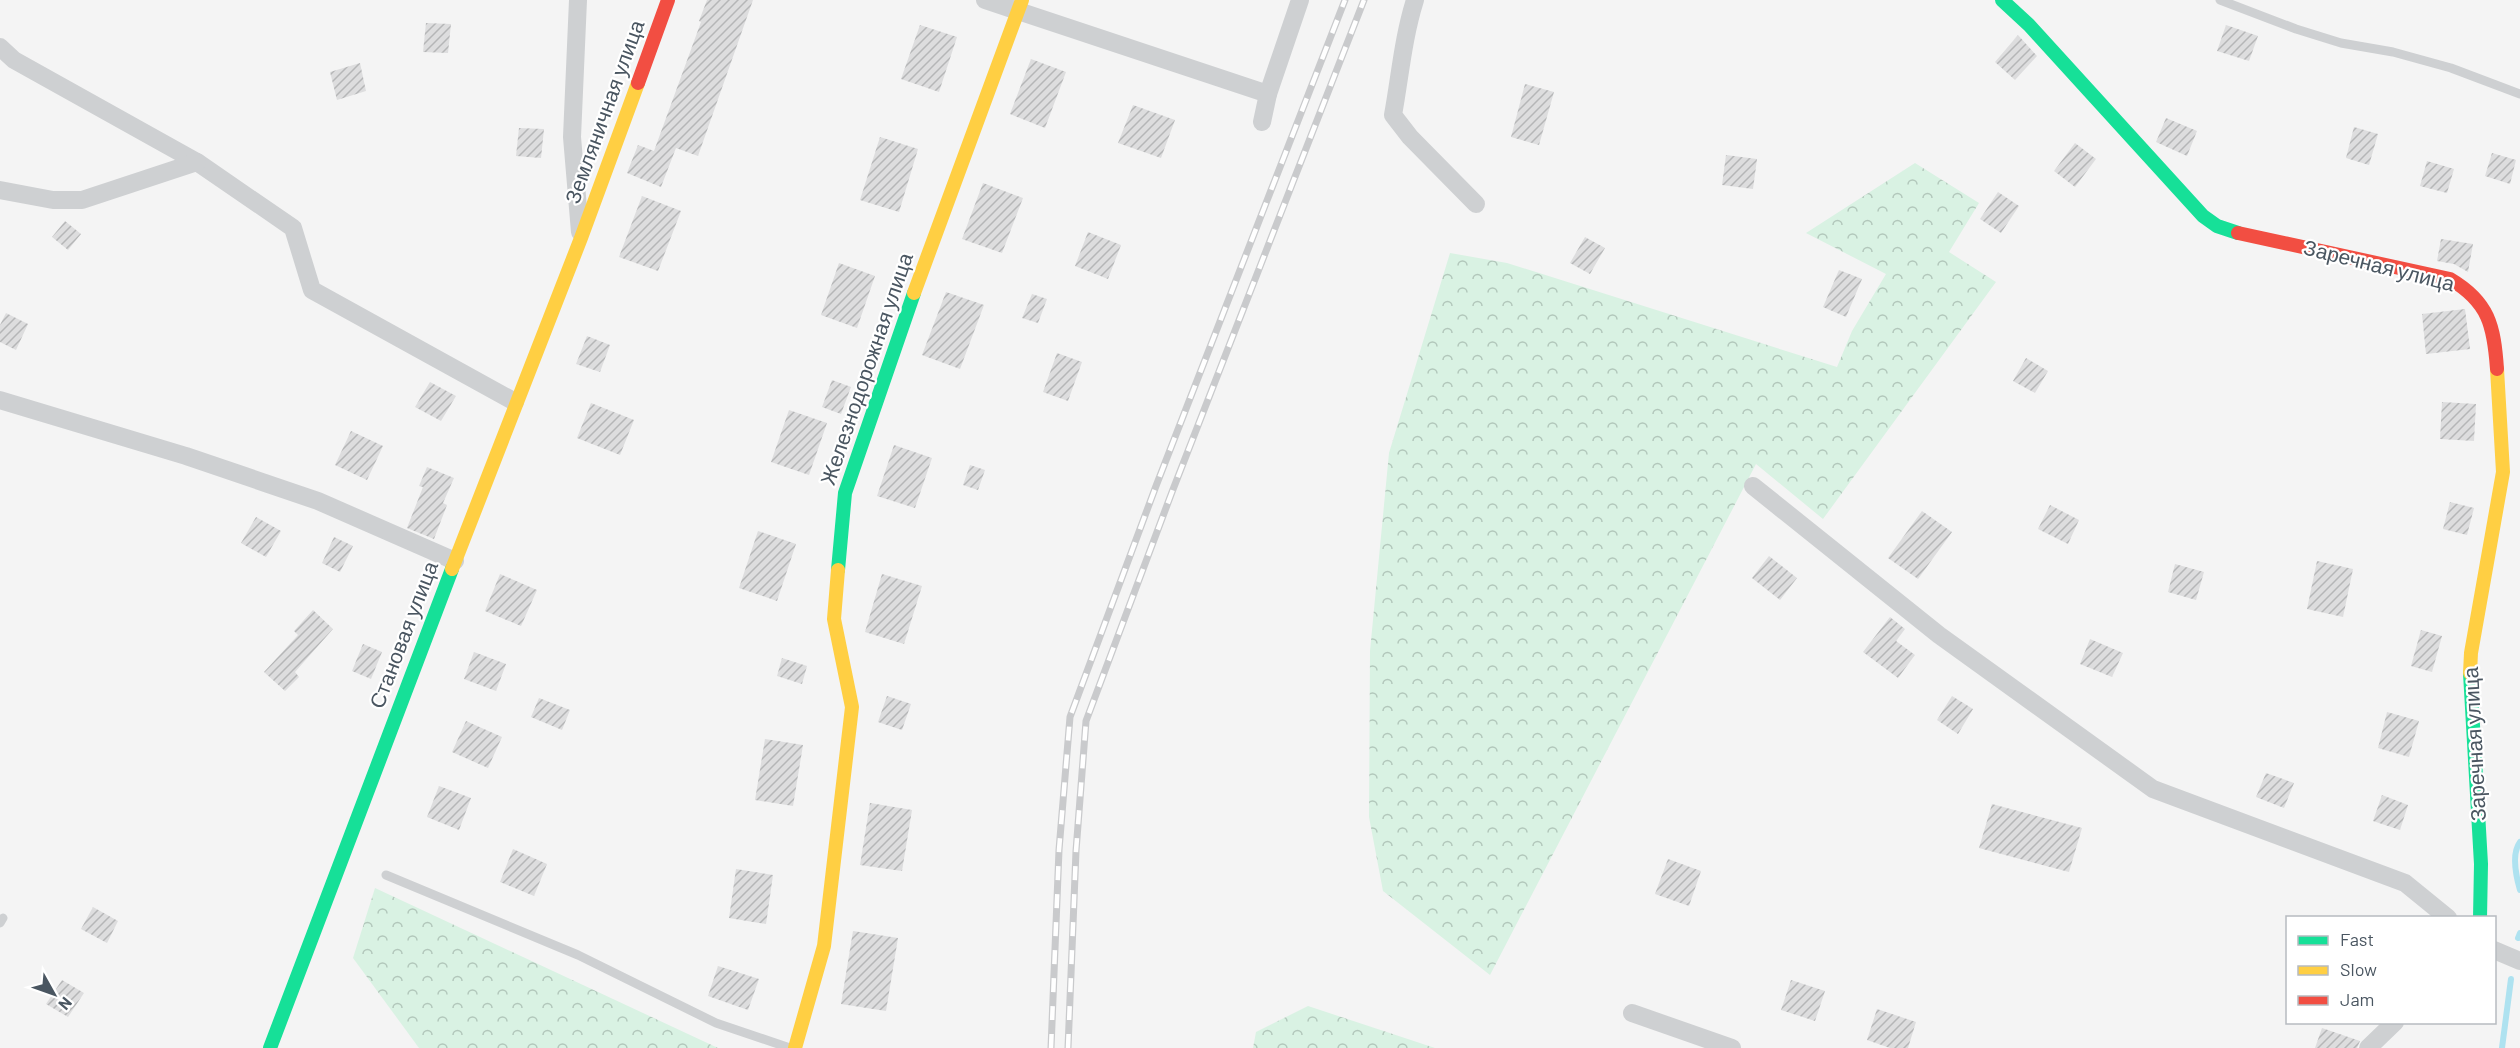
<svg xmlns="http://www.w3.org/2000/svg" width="2520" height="1048" viewBox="0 0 2520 1048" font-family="Barlow,sans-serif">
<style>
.forest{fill:url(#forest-crowns)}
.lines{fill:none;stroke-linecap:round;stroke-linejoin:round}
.stream{stroke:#aee2f0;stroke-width:6}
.building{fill:url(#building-hatch)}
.lane{stroke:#ced0d2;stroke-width:9}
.street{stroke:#ced0d2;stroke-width:18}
.fast{stroke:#16e098;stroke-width:14}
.slow{stroke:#ffcf43;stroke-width:14}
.jam{stroke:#f24e42;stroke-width:14}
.rail-casing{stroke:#c9cacc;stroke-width:7}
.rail{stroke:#fff;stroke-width:4.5;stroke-dasharray:14;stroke-linecap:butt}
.labels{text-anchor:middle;stroke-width:4.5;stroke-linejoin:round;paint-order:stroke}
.street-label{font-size:21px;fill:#4a5661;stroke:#fff}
</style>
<defs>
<pattern id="forest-crowns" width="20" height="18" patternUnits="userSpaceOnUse" patternTransform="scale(1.5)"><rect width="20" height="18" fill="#d9f2e3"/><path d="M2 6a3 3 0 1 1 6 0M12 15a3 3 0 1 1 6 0" fill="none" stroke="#b2c7bb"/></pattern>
<pattern id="building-hatch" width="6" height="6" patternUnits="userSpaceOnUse" patternTransform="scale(1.5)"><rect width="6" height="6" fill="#ddddde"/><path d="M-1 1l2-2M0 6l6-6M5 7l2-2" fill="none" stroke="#b5b6b7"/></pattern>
</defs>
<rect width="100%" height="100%" fill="#f4f4f4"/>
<!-- forest -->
<g class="forest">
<path d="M1915 163 1979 203 1949 252 1996 282 1823 519 1756 464 1490 975 1383 891 1369 817 1370 651 1389 453 1450 253 1507 263 1837 367 1852 331 1886 274 1806 233Z"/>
<path d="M375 888 718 1048H419L353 958Z"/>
<path d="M1308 1006 1435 1048H1253L1256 1032Z"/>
</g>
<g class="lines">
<!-- stream -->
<g class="stream">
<path d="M2520 842C2511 854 2516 876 2520 890"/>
<path d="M2518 938 2520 933"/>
<path d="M2502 1048 2511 979"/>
</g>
</g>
<!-- building -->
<g class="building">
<path d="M707 0H753L698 156 676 148 661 187 627 173 638 145 654 151 701 22 699 21Z"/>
<path d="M426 23 451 24 448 53 423 52Z"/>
<path d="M920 25 957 37 939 92 901 79Z"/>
<path d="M2226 25 2258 36 2249 61 2217 51Z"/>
<path d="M2018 35 2037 56 2015 80 1995 62Z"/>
<path d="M1031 59 1066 72 1045 128 1010 114Z"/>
<path d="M360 63 366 91 337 100 330 72Z"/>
<path d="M1525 84 1554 92 1539 145 1511 137Z"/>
<path d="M1133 105 1175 120 1161 158 1118 143Z"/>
<path d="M2166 118 2197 131 2187 156 2156 142Z"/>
<path d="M2354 127 2378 134 2369 165 2346 158Z"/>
<path d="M519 128 544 129 541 158 516 156Z"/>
<path d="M880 137 918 149 899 212 860 200Z"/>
<path d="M2075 143 2096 159 2075 187 2054 171Z"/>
<path d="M2492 153 2516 160 2510 184 2485 176Z"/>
<path d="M1726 155 1757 159 1753 189 1722 185Z"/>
<path d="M2427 161 2454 169 2447 193 2420 186Z"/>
<path d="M983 183 1023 198 1002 253 962 239Z"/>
<path d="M1998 192 2019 206 2001 233 1980 219Z"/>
<path d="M642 196 681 211 658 271 619 257Z"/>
<path d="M65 221 81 234 68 250 52 237Z"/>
<path d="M1088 232 1121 245 1108 279 1075 266Z"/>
<path d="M1585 237 1605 248 1590 274 1570 263Z"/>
<path d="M2441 239 2473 244 2468 272 2454 264 2437 261Z"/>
<path d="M839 263 875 276 857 328 821 315Z"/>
<path d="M1839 270 1862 279 1846 317 1823 307Z"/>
<path d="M946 292 984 305 960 369 922 355Z"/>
<path d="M1032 294 1047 299 1038 323 1022 318Z"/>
<path d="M2465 309 2470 349 2426 354 2422 314Z"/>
<path d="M6 313 28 324 16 350 0 342V325Z"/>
<path d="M587 336 610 345 600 372 576 364Z"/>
<path d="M1057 353 1082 362 1068 401 1043 392Z"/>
<path d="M2026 358 2048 371 2035 393 2013 381Z"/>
<path d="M832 380 851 387 841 414 822 407Z"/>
<path d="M430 382 456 396 441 421 415 407Z"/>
<path d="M2442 402 2476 404 2474 441 2440 439Z"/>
<path d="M591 403 634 420 620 455 577 438Z"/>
<path d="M789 410 827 423 809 475 771 462Z"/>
<path d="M351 431 383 446 367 480 335 465Z"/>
<path d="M894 445 932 458 915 508 877 496Z"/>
<path d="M970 465 985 470 978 490 963 485Z"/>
<path d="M427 467 454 478 443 503 447 505 434 539 407 528 423 487 419 486Z"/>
<path d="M2450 502 2474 508 2467 535 2443 529Z"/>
<path d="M2050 505 2079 520 2068 544 2038 529Z"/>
<path d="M1922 511 1952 532 1918 579 1888 558Z"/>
<path d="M256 517 281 531 266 557 241 543Z"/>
<path d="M758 531 796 544 777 601 739 588Z"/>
<path d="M334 537 353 546 340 572 322 563Z"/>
<path d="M1769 556 1797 578 1780 600 1752 578Z"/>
<path d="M2317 561 2353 569 2343 617 2307 609Z"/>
<path d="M2175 564 2204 572 2196 600 2168 592Z"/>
<path d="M500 574 537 590 521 626 485 611Z"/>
<path d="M882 574 922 586 904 644 865 632Z"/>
<path d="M313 610 333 629 295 672 299 677 285 691 264 672 298 635 294 631Z"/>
<path d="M1890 617 1905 629 1896 641 1915 655 1898 678 1863 652Z"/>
<path d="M2421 630 2442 636 2432 672 2411 666Z"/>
<path d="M2090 639 2123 653 2112 677 2080 664Z"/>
<path d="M363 644 382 652 371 679 352 671Z"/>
<path d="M474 652 506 664 496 691 464 679Z"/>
<path d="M782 658 807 666 802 684 777 676Z"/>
<path d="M887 696 911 704 902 730 878 722Z"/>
<path d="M1952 696 1973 709 1958 734 1937 720Z"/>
<path d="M539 698 570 710 562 730 531 717Z"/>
<path d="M2387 712 2419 721 2409 757 2378 748Z"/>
<path d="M466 721 502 737 488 768 452 752Z"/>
<path d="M765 739 803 745 793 806 755 800Z"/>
<path d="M2266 773 2294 783 2284 808 2256 797Z"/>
<path d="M439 786 471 798 459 830 427 817Z"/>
<path d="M2382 795 2408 805 2400 830 2373 821Z"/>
<path d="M870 803 912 810 902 871 860 865Z"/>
<path d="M1992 804 2082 828 2069 872 1979 848Z"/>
<path d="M513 849 547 864 534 896 500 882Z"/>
<path d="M1668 859 1701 871 1689 906 1655 894Z"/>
<path d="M736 869 773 875 766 924 729 918Z"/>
<path d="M93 907 118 921 107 943 81 929Z"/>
<path d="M853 931 898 938 886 1011 841 1004Z"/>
<path d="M718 966 759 979 748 1010 708 996Z"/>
<path d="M62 980 84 993 68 1017 46 1004Z"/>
<path d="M1791 980 1825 991 1815 1021 1781 1010Z"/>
<path d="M1877 1009 1916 1022 1908 1048H1890L1867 1040Z"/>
<path d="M2322 1028 2360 1041 2357 1048H2315Z"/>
</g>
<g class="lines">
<!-- lane -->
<g class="lane">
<path d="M2220 0 2296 29 2341 43 2393 52 2451 68 2520 94"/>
<path d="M386 875 578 955 716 1023 790 1048"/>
<path d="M0 923 3 918"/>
</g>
<!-- street -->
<g class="street">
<path d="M578 0 572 137 580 232"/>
<path d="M985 0 1268 94 1262 122"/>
<path d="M1415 0C1403 38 1400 77 1393 115L1410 137 1476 204"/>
<path d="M0 47 14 60 197 162 293 228 312 290 515 402"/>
<path d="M1268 94 1300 0"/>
<path d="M0 190 53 200H82L197 162"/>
<path d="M0 400 186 456 318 501 455 561"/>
<path d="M1753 486 1939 635 2153 789 2405 883 2448 918"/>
<path d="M2494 950 2520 961"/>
<path d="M1632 1013 1732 1048"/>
<path d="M2368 1048 2395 1022"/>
</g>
<!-- fast -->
<g class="fast">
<path d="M2002 0 2029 25 2203 216 2217 226 2238 233"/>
<path d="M838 570 845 493 914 293"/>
<path d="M2470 673 2481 864 2480 918"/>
<path d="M270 1048 452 569"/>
</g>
<!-- slow -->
<g class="slow">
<path d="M914 293 1022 0"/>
<path d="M452 569 581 238 638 83"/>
<path d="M2470 673 2471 653 2503 472 2497 369"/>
<path d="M795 1048 824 946 852 707 834 619 838 570"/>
</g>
<!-- jam -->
<g class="jam">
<path d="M638 83 668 0"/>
<path d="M2238 233 2450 279C2489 302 2494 326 2497 369"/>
</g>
<defs>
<g id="rail">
<path d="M1051 1048 1059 850 1070 717 1156 486 1345 0"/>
<path d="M1068 1048 1076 851 1086 721 1172 492 1364 0"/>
</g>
</defs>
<!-- rail casing -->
<use href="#rail" class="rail-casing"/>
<!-- rail -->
<use href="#rail" class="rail"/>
</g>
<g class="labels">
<!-- street labels -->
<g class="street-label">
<text transform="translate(605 112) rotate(-70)" y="7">Земляничная улица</text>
<text transform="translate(2379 266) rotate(14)" y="7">Заречная улица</text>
<text transform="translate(867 369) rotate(-71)" y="7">Железнодорожная улица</text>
<text transform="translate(404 635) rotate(-69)" y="7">Становая улица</text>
<text transform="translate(2475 744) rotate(-93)" y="7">Заречная улица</text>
</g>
</g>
<!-- legend -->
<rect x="2286" y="916" width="210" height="108" fill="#ffffff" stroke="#b7bbc0" stroke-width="1.5"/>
<rect x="2298" y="936" width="30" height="9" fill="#16e098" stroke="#b7bbc0" stroke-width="1.5"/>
<text x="2340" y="946" font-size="18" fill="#4a5661">Fast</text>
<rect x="2298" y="966" width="30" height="9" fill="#ffcf43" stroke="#b7bbc0" stroke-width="1.5"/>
<text x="2340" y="976" font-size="18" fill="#4a5661">Slow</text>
<rect x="2298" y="996" width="30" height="9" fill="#f24e42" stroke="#b7bbc0" stroke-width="1.5"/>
<text x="2340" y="1006" font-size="18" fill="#4a5661">Jam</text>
<!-- north arrow -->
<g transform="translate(54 994) rotate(130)" stroke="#ffffff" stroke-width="4.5" paint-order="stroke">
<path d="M0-4.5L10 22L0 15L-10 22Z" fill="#4a5661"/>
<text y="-9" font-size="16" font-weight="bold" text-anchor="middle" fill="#4a5661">N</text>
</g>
</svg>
